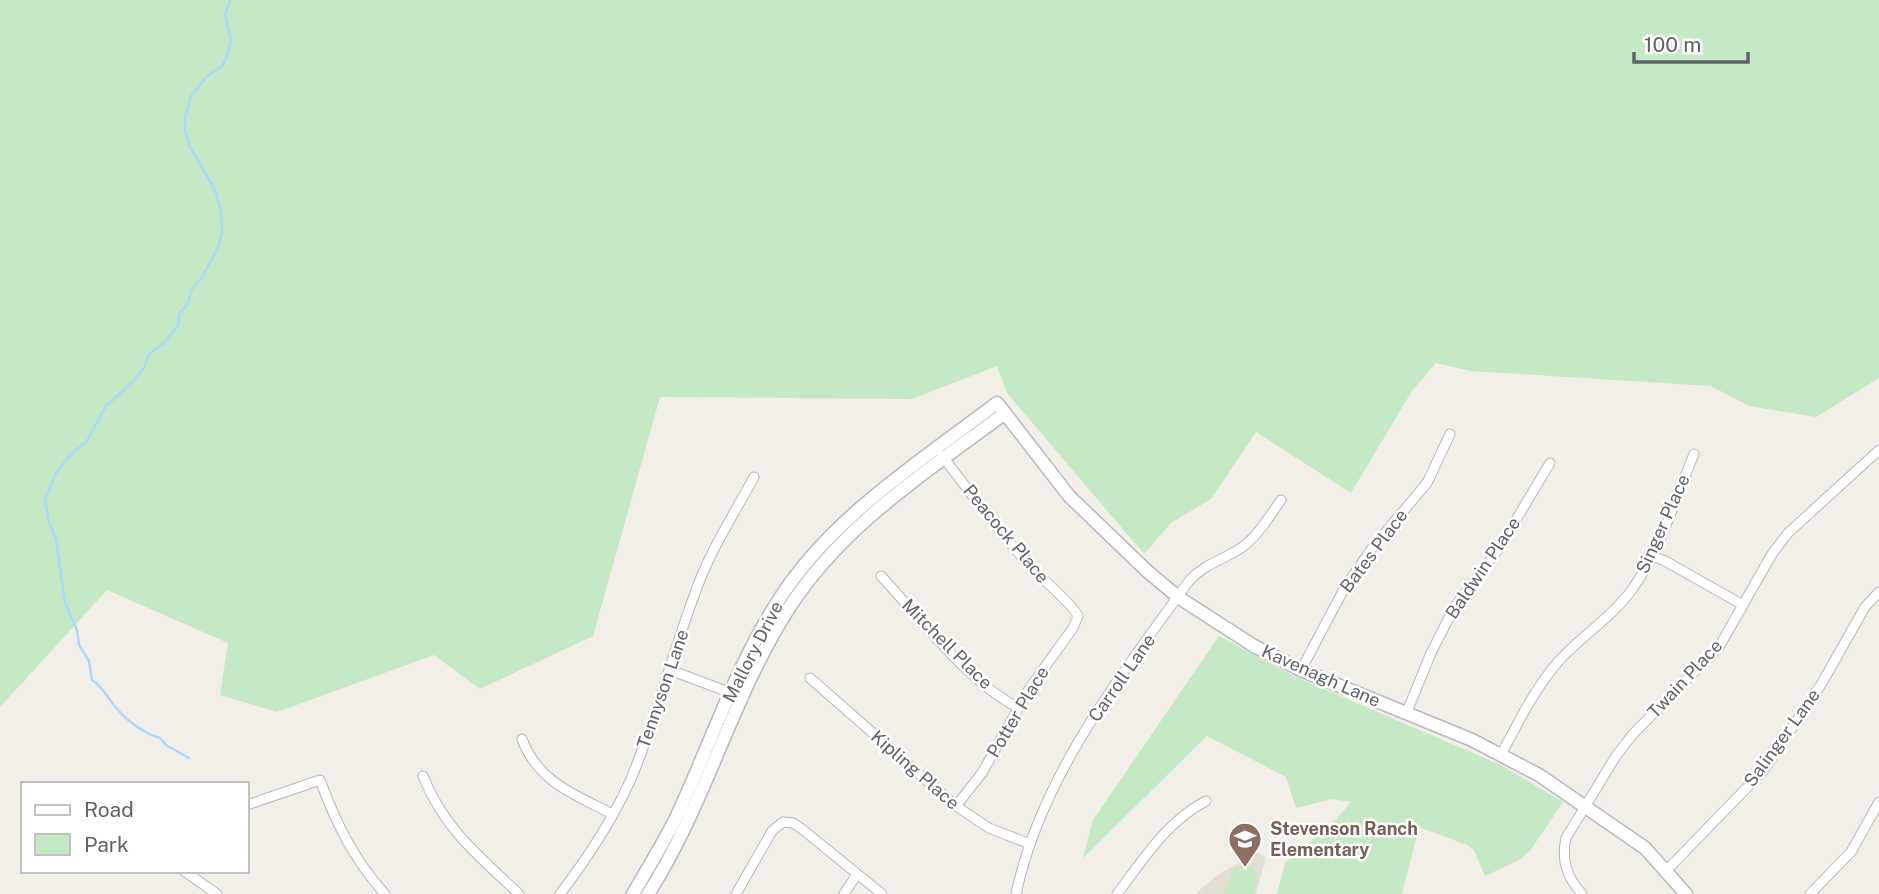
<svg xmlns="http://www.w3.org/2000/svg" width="1879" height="894" viewBox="0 0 1879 894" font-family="'Public Sans',sans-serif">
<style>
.education{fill:#e1ded6}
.green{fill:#c5e8c5}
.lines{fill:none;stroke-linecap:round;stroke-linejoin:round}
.stream{stroke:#aadaff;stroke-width:2.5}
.street-casing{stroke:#b5b8bc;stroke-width:11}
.secondary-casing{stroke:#b6babf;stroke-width:15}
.street{stroke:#fff;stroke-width:9}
.secondary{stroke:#fff;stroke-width:12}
.labels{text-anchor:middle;stroke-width:5;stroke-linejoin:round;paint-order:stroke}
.street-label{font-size:18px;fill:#5f6368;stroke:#fff}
.education-label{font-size:18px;font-weight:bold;fill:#785e54;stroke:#fff;text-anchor:start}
</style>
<rect width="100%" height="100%" fill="#f1efe8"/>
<!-- education -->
<path class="education" d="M1256 852 1266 857 1256 894H1195L1219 874Z"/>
<!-- green -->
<g class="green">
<path d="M0 0H1879V378L1816 417 1749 406 1711 386 1471 371 1436 363 1412 391 1351 493 1256 432 1211 499 1171 523 1144 554 1007 393 997 366 912 399 660 397 593 636 480 689 434 655 277 712 220 695 228 643 107 590 0 707Z"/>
<path d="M1219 636 1294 676 1501 765 1563 802 1530 851 1519 860 1485 876 1474 850 1467 845 1419 827 1402 894H1277L1285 863 1334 822 1351 802 1332 799 1296 808 1286 777 1207 736 1083 858 1093 820Z"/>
<path d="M1242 865H1249L1257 874 1254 894H1224L1232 871Z"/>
</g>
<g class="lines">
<!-- stream -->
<path class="stream" d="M189 758 166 745 160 738C147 735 127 721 118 710 108 700 104 687 92 680L89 661 79 645 77 630 65 603 56 539 49 523 45 500 56 473 70 455 87 441 106 406 131 384 144 368 149 354 163 344 178 326 179 314 187 305 192 289 202 278 219 245 222 231 221 212 215 190 189 145 185 130V117L191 96 207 76 221 67 226 59 231 40 225 14 230 0"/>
<defs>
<g id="street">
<path d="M942 456C971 493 999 532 1030 566 1040 577 1075 607 1078 616L1073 628 1029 689 982 773 956 806"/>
<path d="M1652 556 1665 561 1743 605"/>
<path d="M881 576C920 618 967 681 1017 707"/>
<path d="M670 670 734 694"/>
<path d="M1301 670 1345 587 1373 547 1427 483 1450 434"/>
<path d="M810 678 956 806 989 828 1030 844"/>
<path d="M1406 714 1431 653 1455 606 1498 550 1550 463"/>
<path d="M522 739C538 782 574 794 612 814"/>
<path d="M1501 755C1518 723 1534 690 1557 663 1580 637 1610 619 1631 591 1660 551 1675 500 1694 454"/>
<path d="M423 776C444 829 479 856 519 894"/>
<path d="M247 805 320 780C336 823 354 860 385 894"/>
<path d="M1667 870 1763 771 1822 683 1865 607 1879 592"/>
<path d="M184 871 217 894"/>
<path d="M560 894C586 860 612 821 630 781 656 721 671 657 694 596 708 554 733 516 754 477"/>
<path d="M736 894 772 831 783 822 793 823 802 829 882 894"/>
<path d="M844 894 857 874"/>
<path d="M1016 894C1041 776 1120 677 1189 581 1204 564 1223 560 1241 548 1258 536 1269 517 1281 500"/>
<path d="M1117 894C1143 860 1167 821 1206 801"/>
<path d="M1582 894C1567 877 1561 861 1566 838L1616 756 1633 734 1719 647 1772 554 1788 533 1879 450"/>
<path d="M1810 894 1851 852 1879 802"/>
</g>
<g id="secondary">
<path d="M633 894C647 870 662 845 675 820 710 746 735 667 780 598 833 516 921 461 997 403L1069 496 1147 571 1178 597 1254 646 1301 670 1472 740 1539 775 1645 848 1686 894"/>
<path d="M648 894C706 804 731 698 789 608 842 525 928 471 1005 413"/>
</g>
</defs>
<!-- street casing -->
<use href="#street" class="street-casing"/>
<!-- secondary casing -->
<use href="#secondary" class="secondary-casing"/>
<!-- street -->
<use href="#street" class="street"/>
<!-- secondary -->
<use href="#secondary" class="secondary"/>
</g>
<!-- icons -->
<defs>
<symbol id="school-pin" viewBox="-11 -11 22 30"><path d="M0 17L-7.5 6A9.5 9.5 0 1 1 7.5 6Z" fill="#8d6e63" stroke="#fff"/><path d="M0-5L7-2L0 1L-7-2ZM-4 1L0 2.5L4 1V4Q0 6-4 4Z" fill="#fff"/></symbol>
</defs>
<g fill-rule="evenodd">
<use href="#school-pin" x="1226" y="820" width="38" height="52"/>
</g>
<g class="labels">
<!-- street labels -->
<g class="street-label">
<text transform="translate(1663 524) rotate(-66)" y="6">Singer Place</text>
<text transform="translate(1006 534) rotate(50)" y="6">Peacock Place</text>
<text transform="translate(1374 551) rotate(-53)" y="6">Bates Place</text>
<text transform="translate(1483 568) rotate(-56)" y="6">Baldwin Place</text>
<text transform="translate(947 644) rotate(45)" y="6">Mitchell Place</text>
<text transform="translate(753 652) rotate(-63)" y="6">Mallory Drive</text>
<text transform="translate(1321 676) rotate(24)" y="6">Kavenagh Lane</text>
<text transform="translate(1122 678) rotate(-55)" y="6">Carroll Lane</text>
<text transform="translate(1685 679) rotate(-47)" y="6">Twain Place</text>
<text transform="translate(663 689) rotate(-71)" y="6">Tennyson Lane</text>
<text transform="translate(1018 712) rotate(-59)" y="6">Potter Place</text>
<text transform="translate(1782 738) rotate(-54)" y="6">Salinger Lane</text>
<text transform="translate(915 770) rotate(41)" y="6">Kipling Place</text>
</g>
<!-- education labels -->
<g class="education-label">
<text x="1270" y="835">Stevenson Ranch<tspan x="1270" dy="21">Elementary</tspan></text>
</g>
</g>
<!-- legend -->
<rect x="21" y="782" width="228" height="91" fill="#ffffff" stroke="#bfc1c3" stroke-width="2"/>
<rect x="35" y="805" width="35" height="10" fill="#ffffff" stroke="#bfc1c3" stroke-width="2"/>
<text x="84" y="817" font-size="21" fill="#5f6368">Road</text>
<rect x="35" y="834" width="35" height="21" fill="#c5e8c5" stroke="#bfc1c3" stroke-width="2"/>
<text x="84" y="852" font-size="21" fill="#5f6368">Park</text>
<!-- scale -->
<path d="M1634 52v10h114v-10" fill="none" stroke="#5f6368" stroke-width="3.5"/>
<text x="1644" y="52" font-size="21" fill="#5f6368" stroke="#ffffff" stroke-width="5" paint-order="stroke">100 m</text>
</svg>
